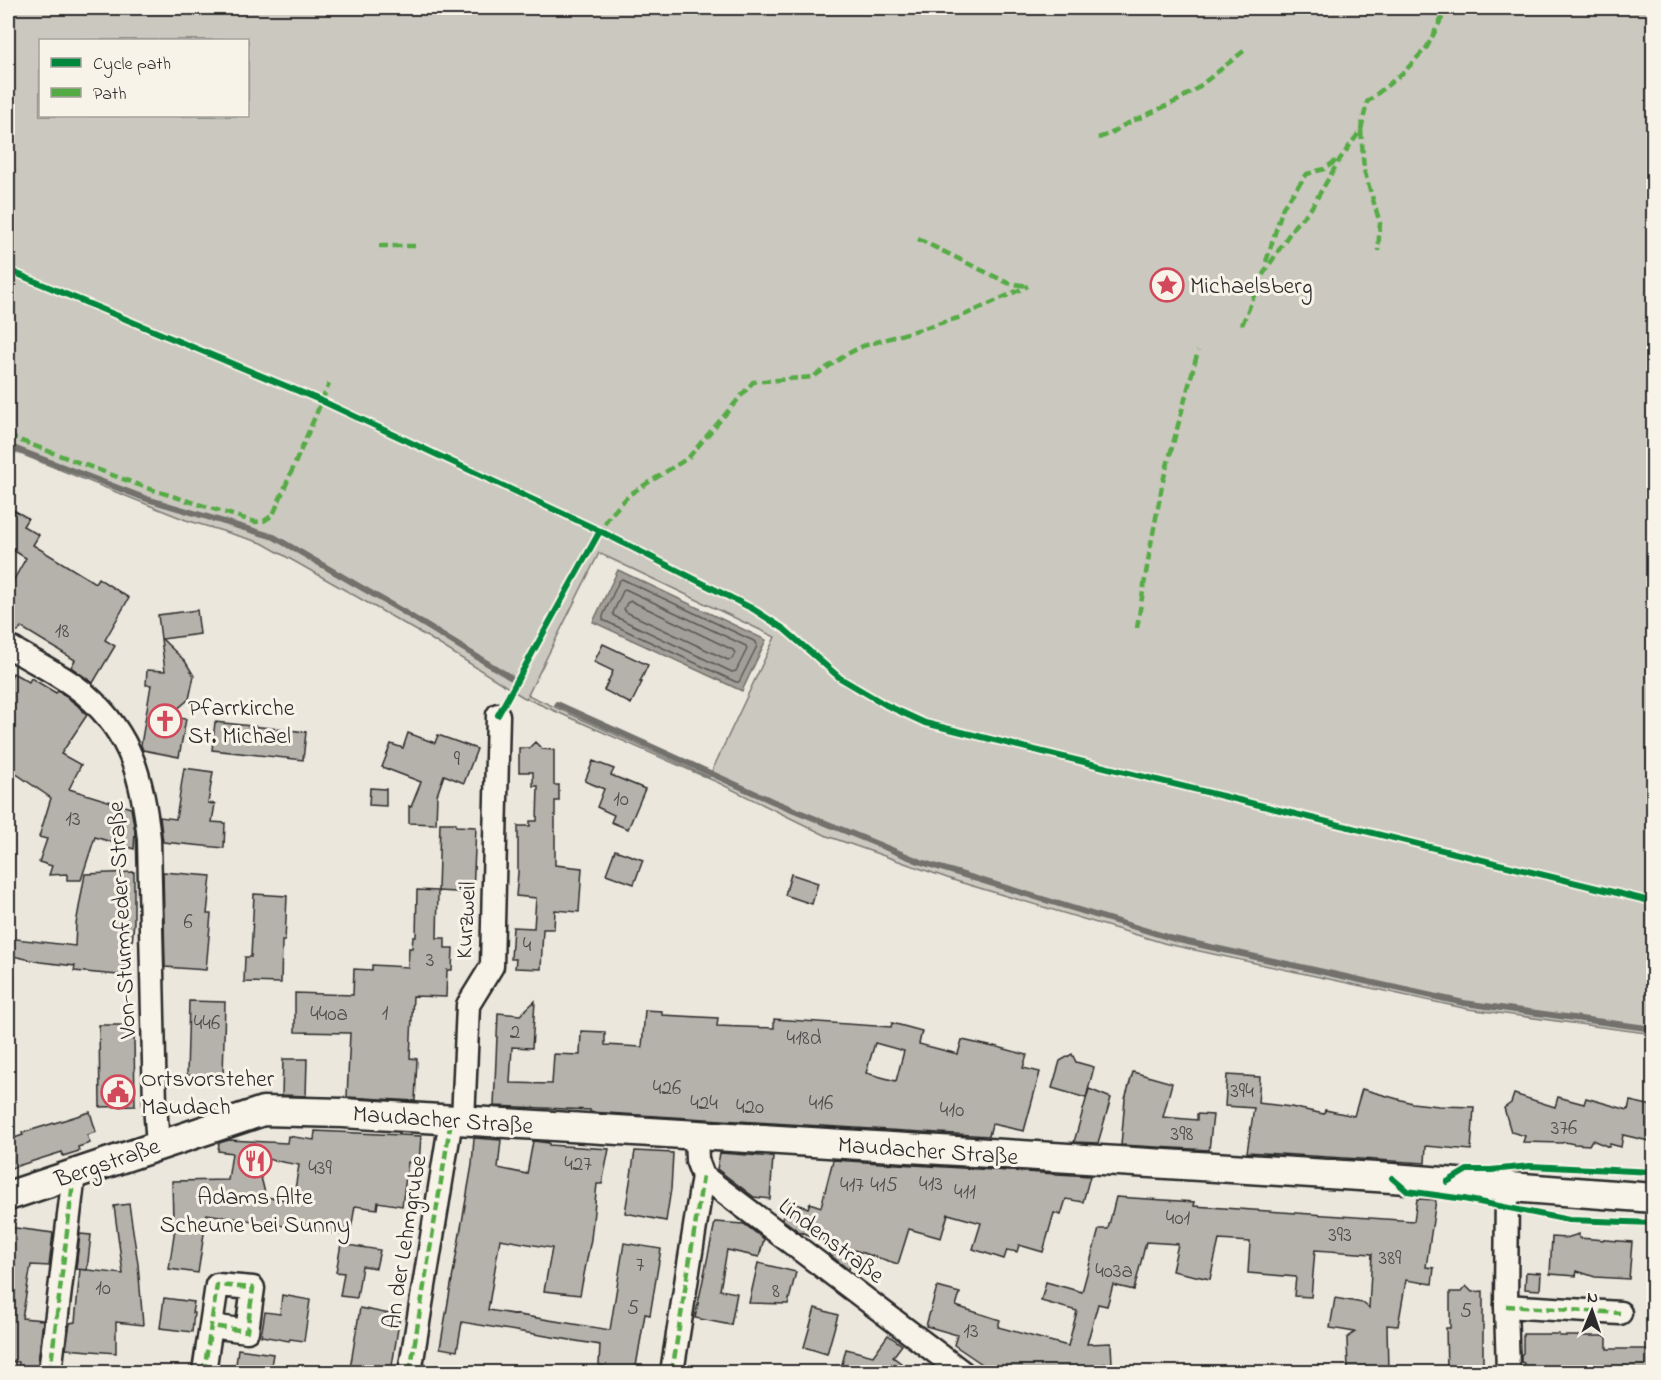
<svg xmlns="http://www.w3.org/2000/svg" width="1661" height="1380" viewBox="0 0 1661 1380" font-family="'Indie Flower',sans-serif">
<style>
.green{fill:#cbc8bf;stroke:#7b7a75;stroke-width:1.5;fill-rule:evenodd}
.water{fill:#a29f98;stroke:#72716c;stroke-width:1.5}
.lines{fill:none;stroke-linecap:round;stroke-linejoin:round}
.shore{stroke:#5b5957;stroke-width:1.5}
.stream{stroke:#72716c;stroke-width:6}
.building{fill:#b5b2ab;stroke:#2b2b2b;stroke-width:1.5;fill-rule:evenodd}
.minor-casing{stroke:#2b2b2b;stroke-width:27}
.tertiary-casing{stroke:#2b2b2b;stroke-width:33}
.minor{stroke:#f7f3e8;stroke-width:22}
.tertiary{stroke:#f7f3e8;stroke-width:28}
.quiet{stroke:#54ab44;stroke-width:4.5;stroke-dasharray:9 4.5;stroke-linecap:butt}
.cycleway-casing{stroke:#f7f3e8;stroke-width:10}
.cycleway{stroke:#00873e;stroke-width:6}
.labels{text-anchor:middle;stroke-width:6;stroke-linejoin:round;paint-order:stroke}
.number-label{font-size:21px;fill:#4e4d4b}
.poi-label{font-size:24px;fill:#2b2b2b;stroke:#f7f3e8;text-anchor:start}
.street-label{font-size:24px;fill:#2b2b2b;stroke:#f7f3e8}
</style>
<rect width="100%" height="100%" fill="#ebe7dd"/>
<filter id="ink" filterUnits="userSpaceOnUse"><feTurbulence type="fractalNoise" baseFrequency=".0167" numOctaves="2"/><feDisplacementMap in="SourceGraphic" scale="12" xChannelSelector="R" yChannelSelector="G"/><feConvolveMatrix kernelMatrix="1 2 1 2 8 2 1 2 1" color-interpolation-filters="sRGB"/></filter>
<g filter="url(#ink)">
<!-- green -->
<path class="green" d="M8 8H1653V1034L1468 1009 1167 944 956 881 827 836 719 783 523 697 426 636 262 543 186 520 8 449ZM248 40V116H40V40ZM599 553 775 637 709 777 528 695Z"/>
<!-- water -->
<path class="water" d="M618 570 766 640 742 691 593 622Z"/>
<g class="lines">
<!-- shore -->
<g class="shore">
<path d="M622 579 756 642 757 646 739 682H736L603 620V616L619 581Z"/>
<path d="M625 589 746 646 747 649 736 671 732 672 614 616 613 613 623 591Z"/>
<path d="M631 601 733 650 735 653 732 659 728 660 626 612 624 609 627 603Z"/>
</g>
<!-- stream -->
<g class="stream">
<path d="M8 446 147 499 274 537 402 611 510 677"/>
<path d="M557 704 772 801 921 862 1174 939 1464 1003 1654 1029"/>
</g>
</g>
<!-- building -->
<g class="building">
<path d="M8 507 28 518 23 526 39 535 33 545 95 583 98 578 129 598 105 640 115 646 93 683 71 667 75 660 21 627 18 632 8 626V590L26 558 11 549 8 555Z"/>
<path d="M197 610 200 634 162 639 185 661 194 676 189 699 168 717 186 719 179 757 143 750 141 745 151 685H146L147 670 165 671 158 615Z"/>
<path d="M603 644 648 665 640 682H642L631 704 604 690 613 671 594 662Z"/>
<path d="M13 673 29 682 31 678 56 693 58 691 77 705 87 715 61 754 81 765 69 789 131 808 135 832 134 849 95 837 81 880H67V874L49 875 52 866 39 862 47 839 39 837 51 798 8 768V683Z"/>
<path d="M215 722 306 732 303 760 212 750Z"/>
<path d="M408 733 435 743 438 735 477 749 464 783 444 775 437 795 436 824 409 823V806L411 807 421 782 382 767 391 744 403 748Z"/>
<path d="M535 742 542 749 554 750V785H559V801H555V865L582 868 579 912 555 910 554 929H543L541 969 515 968 516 959H511L513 927 534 928 536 898 516 896 518 873V826H530V821H537L538 786H533V772H519V748H529Z"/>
<path d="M593 761 614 769 611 775 645 789 628 829 611 822 614 815 597 807 604 789 585 781Z"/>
<path d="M184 768 213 772 208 803 215 804 212 822 225 823 224 848 163 842 160 817 176 819Z"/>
<path d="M370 788 386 789V806L369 805Z"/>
<path d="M440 823H456V826L476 827 473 893 438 891 437 938H445V948H453L452 970H447L446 997 413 996 410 1058 417 1059 415 1101 347 1097 350 1033 295 1032V993L353 995 354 969 372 970V965L408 967 409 948H412L413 937H416L417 890 438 891Z"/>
<path d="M615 850 643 860 634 884 606 874Z"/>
<path d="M134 872V922L129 976 74 971 75 966 40 962 8 955V938L75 946 76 924 85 874Z"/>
<path d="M163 872 211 876 207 914H211L206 970 165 967Z"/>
<path d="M791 874 818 883 812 904 785 895Z"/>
<path d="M254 894 287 896 285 941H282L281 983 244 982 245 957H251Z"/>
<path d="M189 1001 225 1002 223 1076 187 1075Z"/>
<path d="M535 1001 532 1048 512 1047 510 1083 552 1084 554 1054 580 1055 581 1031 605 1032V1045L642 1047 645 1010 662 1011V1015L718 1018 717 1026 774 1028V1019L891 1027 892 1023 922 1031 919 1044 958 1054 962 1040 994 1047V1046L1027 1055 1023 1068 1040 1072 1024 1131 992 1124 989 1136 590 1112V1110L494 1106 498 1013 520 1015ZM875 1043 904 1051 896 1081 866 1073Z"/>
<path d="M99 1025H129V1037H134L135 1106 100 1107Z"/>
<path d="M1072 1054 1076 1062 1094 1067 1086 1098 1052 1088 1060 1061Z"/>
<path d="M283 1059H307L306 1096 282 1095Z"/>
<path d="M1133 1072 1172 1083 1163 1117 1197 1120V1114L1213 1115 1209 1150 1121 1145 1125 1099Z"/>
<path d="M1227 1075 1260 1077 1258 1103 1291 1107 1324 1114 1325 1110 1354 1116 1362 1089 1412 1103 1439 1106 1474 1107 1471 1150 1426 1146 1425 1163 1247 1152 1254 1108 1225 1106Z"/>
<path d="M1089 1089 1111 1098 1098 1143 1074 1142Z"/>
<path d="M1514 1094 1555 1107 1558 1097 1584 1104 1586 1098 1628 1110 1630 1101 1653 1106V1134L1651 1133 1649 1141 1623 1135 1621 1147 1610 1144 1609 1147 1592 1140 1589 1145 1574 1144 1565 1142 1562 1143 1523 1142 1525 1136 1511 1132 1504 1108 1511 1103Z"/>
<path d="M90 1112 96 1132 87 1135 90 1143 78 1147 79 1151 63 1156 62 1152 8 1169V1140L23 1135 22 1133Z"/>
<path d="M315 1131 421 1136 419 1163 408 1162 402 1206 378 1202 377 1209 355 1206 350 1236 207 1214 198 1273 169 1269 176 1221H173L172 1181 228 1180 232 1153 218 1151 219 1143 229 1140 287 1143 288 1136 314 1140ZM256 1157 299 1165 293 1201 266 1197Z"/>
<path d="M474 1138 501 1140 498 1168 527 1174 533 1141 549 1143V1145L609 1149 602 1184H597L591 1239 580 1295 544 1291 552 1248 500 1239 488 1310 610 1330 624 1243 661 1249 650 1315 645 1314 635 1372H603L604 1366 599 1365 600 1345 462 1322 457 1351 440 1348 472 1165Z"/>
<path d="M635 1151 673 1153 671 1189 666 1221 625 1213Z"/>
<path d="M720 1153 773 1157 770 1199 754 1197 717 1169Z"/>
<path d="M833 1160 1057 1174 1090 1176 1083 1202 1066 1199 1061 1215 1054 1213 1043 1252 1019 1245 1017 1252 1007 1250 1004 1259 973 1249 981 1223 948 1214 941 1238 909 1229 898 1264 854 1250 849 1270 829 1254 832 1243 800 1232 782 1219 789 1201 808 1208 810 1203 821 1207Z"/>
<path d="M1116 1197 1195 1202 1194 1206 1414 1221 1417 1199 1436 1200 1426 1267 1434 1268 1432 1284 1406 1280 1398 1326 1387 1325 1388 1372H1348L1347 1338 1355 1332 1330 1328 1335 1298 1363 1303 1369 1308 1372 1254 1315 1250 1311 1297 1294 1296 1296 1277 1248 1273 1250 1242 1219 1240 1210 1279 1172 1271 1178 1244 1146 1242 1134 1290 1113 1285 1107 1306 1098 1304 1087 1344 1111 1343 1112 1364H1103V1372H987L988 1368 954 1345 957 1335 926 1326 937 1287 960 1293 956 1306 1000 1320 998 1327 1068 1346 1077 1311 1041 1301 1046 1282 1082 1292 1099 1229H1108Z"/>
<path d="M129 1204 138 1264 143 1325 116 1322V1353L66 1349 70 1323 75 1322 80 1269 123 1274 114 1206Z"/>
<path d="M715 1222 744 1224 764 1239 759 1257 727 1250 720 1290 737 1293 731 1325 695 1318Z"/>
<path d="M8 1227 53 1233 49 1266 31 1265 22 1318 43 1320 37 1372H18L19 1362 8 1361Z"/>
<path d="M80 1234 91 1235 87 1270 76 1269Z"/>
<path d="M1579 1234V1238L1632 1242 1629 1279 1595 1277 1577 1271 1576 1276 1550 1274 1552 1237 1566 1238Z"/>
<path d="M341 1244 380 1250 376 1268 362 1266 357 1298 340 1296 344 1273 336 1272Z"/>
<path d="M758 1263 796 1272 788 1304 749 1303Z"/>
<path d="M1526 1272 1541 1273 1540 1290 1525 1289Z"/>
<path d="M1466 1286 1472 1292 1483 1291V1372H1447L1446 1328H1450V1292H1461Z"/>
<path d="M282 1295 310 1300 304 1341 290 1339 289 1341 261 1336 265 1312 280 1314Z"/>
<path d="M164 1298 194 1302 192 1313H194L192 1332 160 1328Z"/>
<path d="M360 1308 400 1316 391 1372H362V1371L350 1369Z"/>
<path d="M815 1308 838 1315 827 1354 804 1347Z"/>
<path d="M1523 1334H1559V1336H1607V1349H1650V1372H1524V1363L1521 1362V1355L1523 1353Z"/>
<path d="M888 1335 902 1345 893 1357 913 1372H840L846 1349 873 1356Z"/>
<path d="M238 1349 273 1354 270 1372H235Z"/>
</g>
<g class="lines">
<defs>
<g id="minor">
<path d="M8 646C33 662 63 675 86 695 132 735 143 781 149 839L155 1105 158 1145"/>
<path d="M463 1121 468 1005 492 966 498 715"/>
<path d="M696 1135 697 1160 703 1176 962 1372"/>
<path d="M1507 1186 1506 1306 1508 1372"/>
<path d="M1506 1306 1620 1313"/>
<path d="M50 1372 74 1174"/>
<path d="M204 1372 217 1285 253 1288 247 1331 211 1326"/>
<path d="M410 1372 451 1120"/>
<path d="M672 1372 703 1176"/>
</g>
<path id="tertiary" d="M8 1196 263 1111 343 1113 1392 1178 1654 1198"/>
</defs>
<!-- minor casing -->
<use href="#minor" class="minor-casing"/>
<!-- tertiary casing -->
<use href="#tertiary" class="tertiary-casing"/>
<!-- minor -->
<use href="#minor" class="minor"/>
<!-- tertiary -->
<use href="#tertiary" class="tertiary"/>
<!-- quiet -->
<g class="quiet">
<path d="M1361 130 1364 170 1380 223 1378 251"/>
<path d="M1098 138 1110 134 1124 125 1177 101 1196 89 1245 50"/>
<path d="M918 239 1008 283 1028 286"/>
<path d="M379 246H416"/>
<path d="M1266 262 1283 207 1307 174 1324 169 1337 160"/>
<path d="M1242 325 1262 276 1295 225 1310 210 1340 159 1361 130 1367 102 1404 72 1427 47 1447 8"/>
<path d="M8 436 147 488 255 522 264 521 273 515 329 384"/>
<path d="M598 536 608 518 630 494 688 458 753 382 813 377 847 354 863 346 958 318 1028 286"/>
<path d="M1137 628 1150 549 1163 481 1198 351"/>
<path d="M1649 879 1654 873"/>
<path d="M1506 1306 1620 1313"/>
<path d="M50 1372 74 1174"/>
<path d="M204 1372 217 1285 253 1288 247 1331 211 1326"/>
<path d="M410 1372 451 1120"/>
<path d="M672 1372 703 1176"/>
</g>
<defs>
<g id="cycleway">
<path d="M8 270 322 401 600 531 753 609 784 629 840 678 886 705 925 723 1654 902"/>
<path d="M498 715 600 531"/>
<path d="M1392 1178 1407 1191 1464 1199 1569 1220 1654 1223"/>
<path d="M1447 1182 1467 1170H1491L1530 1166 1654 1172"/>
</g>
</defs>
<!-- cycleway casing -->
<use href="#cycleway" class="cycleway-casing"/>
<!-- cycleway -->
<use href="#cycleway" class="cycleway"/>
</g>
</g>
<!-- icons -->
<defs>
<symbol id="sight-ring" viewBox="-11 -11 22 22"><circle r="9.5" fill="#f7f3e8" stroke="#d1495b" stroke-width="1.5"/><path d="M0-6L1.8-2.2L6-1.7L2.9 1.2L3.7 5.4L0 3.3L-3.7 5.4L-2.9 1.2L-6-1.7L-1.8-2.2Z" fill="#d1495b"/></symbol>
<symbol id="church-ring" viewBox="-11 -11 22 22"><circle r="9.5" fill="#f7f3e8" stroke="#d1495b" stroke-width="1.5"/><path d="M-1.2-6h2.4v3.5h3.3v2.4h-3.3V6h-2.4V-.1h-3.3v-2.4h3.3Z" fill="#d1495b"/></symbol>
<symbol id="civic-ring" viewBox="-11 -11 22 22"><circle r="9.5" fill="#f7f3e8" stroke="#d1495b" stroke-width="1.5"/><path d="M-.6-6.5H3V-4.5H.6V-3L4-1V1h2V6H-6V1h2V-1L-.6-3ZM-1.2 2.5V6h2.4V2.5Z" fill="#d1495b"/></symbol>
<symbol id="restaurant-ring" viewBox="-11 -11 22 22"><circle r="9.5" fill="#f7f3e8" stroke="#d1495b" stroke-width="1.5"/><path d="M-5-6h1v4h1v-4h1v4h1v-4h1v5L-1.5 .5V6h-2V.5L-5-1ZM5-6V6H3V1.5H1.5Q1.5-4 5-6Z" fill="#d1495b"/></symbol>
</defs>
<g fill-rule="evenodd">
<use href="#sight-ring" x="1148" y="266" width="38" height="38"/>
<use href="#church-ring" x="146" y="702" width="38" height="38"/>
<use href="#civic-ring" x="99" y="1073" width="38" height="38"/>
<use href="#restaurant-ring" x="236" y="1142" width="38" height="38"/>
</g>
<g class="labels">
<!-- number labels -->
<g class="number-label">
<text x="62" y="637">18</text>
<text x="457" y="765">9</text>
<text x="621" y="805">10</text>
<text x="73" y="825">13</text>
<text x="188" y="928">6</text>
<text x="527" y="951">4</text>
<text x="430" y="966">3</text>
<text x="385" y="1019">1</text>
<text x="329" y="1020">440a</text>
<text x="207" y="1029">446</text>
<text x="515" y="1038">2</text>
<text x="804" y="1044">418d</text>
<text x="667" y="1094">426</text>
<text x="1242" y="1097">394</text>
<text x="704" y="1109">424</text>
<text x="821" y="1109">416</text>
<text x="750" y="1113">420</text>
<text x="952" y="1116">410</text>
<text x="1564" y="1134">376</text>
<text x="1182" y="1140">398</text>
<text x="578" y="1170">427</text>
<text x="320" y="1174">439</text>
<text x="931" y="1190">413</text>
<text x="852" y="1191">417</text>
<text x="884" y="1191">415</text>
<text x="965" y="1198">411</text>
<text x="1178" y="1224">401</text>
<text x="1340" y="1241">393</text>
<text x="1390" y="1264">389</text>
<text x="640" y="1271">7</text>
<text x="1114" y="1277">403a</text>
<text x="103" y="1294">10</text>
<text x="776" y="1297">8</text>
<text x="633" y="1314">5</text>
<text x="1466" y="1317">5</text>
<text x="971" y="1337">13</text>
</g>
<!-- poi labels -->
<g class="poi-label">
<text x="1190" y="293">Michaelsberg</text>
<text x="188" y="715">Pfarrkirche<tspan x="188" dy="28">St. Michael</tspan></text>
<text x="141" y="1086">Ortsvorsteher<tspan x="141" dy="28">Maudach</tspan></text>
<text x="255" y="1204" text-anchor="middle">Adams Alte<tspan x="255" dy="28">Scheune bei Sunny</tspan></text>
</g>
<!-- street labels -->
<g class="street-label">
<text transform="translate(121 920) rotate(-93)" y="8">Von-Sturmfeder-Straße</text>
<text transform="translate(465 920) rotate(-87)" y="8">Kurzweil</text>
<text transform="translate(443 1119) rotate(4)" y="8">Maudacher Straße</text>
<text transform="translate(928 1150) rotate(4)" y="8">Maudacher Straße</text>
<text transform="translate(107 1162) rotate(-19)" y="8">Bergstraße</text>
<text transform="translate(832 1240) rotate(37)" y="8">Lindenstraße</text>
<text transform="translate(404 1242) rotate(-81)" y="8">An der Lehmgrube</text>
</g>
</g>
<!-- margin -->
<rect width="1661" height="1380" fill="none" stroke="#f7f3e8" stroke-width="30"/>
<rect x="15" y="15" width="1631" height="1350" fill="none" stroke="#2b2b2b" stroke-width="2" filter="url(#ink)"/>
<!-- legend -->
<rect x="39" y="39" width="210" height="78" fill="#f7f3e8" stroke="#a5a39c" stroke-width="1.5"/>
<rect x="51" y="58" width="30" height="9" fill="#00873e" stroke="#a5a39c" stroke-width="1.5"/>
<text x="93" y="69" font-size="18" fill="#2b2b2b">Cycle path</text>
<rect x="51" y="88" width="30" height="9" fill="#54ab44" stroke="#a5a39c" stroke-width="1.5"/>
<text x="93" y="99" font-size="18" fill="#2b2b2b">Path</text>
<!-- north arrow -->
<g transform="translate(1592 1311) rotate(2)" stroke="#f7f3e8" stroke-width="4.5" paint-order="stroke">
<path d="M0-4.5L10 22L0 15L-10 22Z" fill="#2b2b2b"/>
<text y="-9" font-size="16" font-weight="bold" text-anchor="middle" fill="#2b2b2b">N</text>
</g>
</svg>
